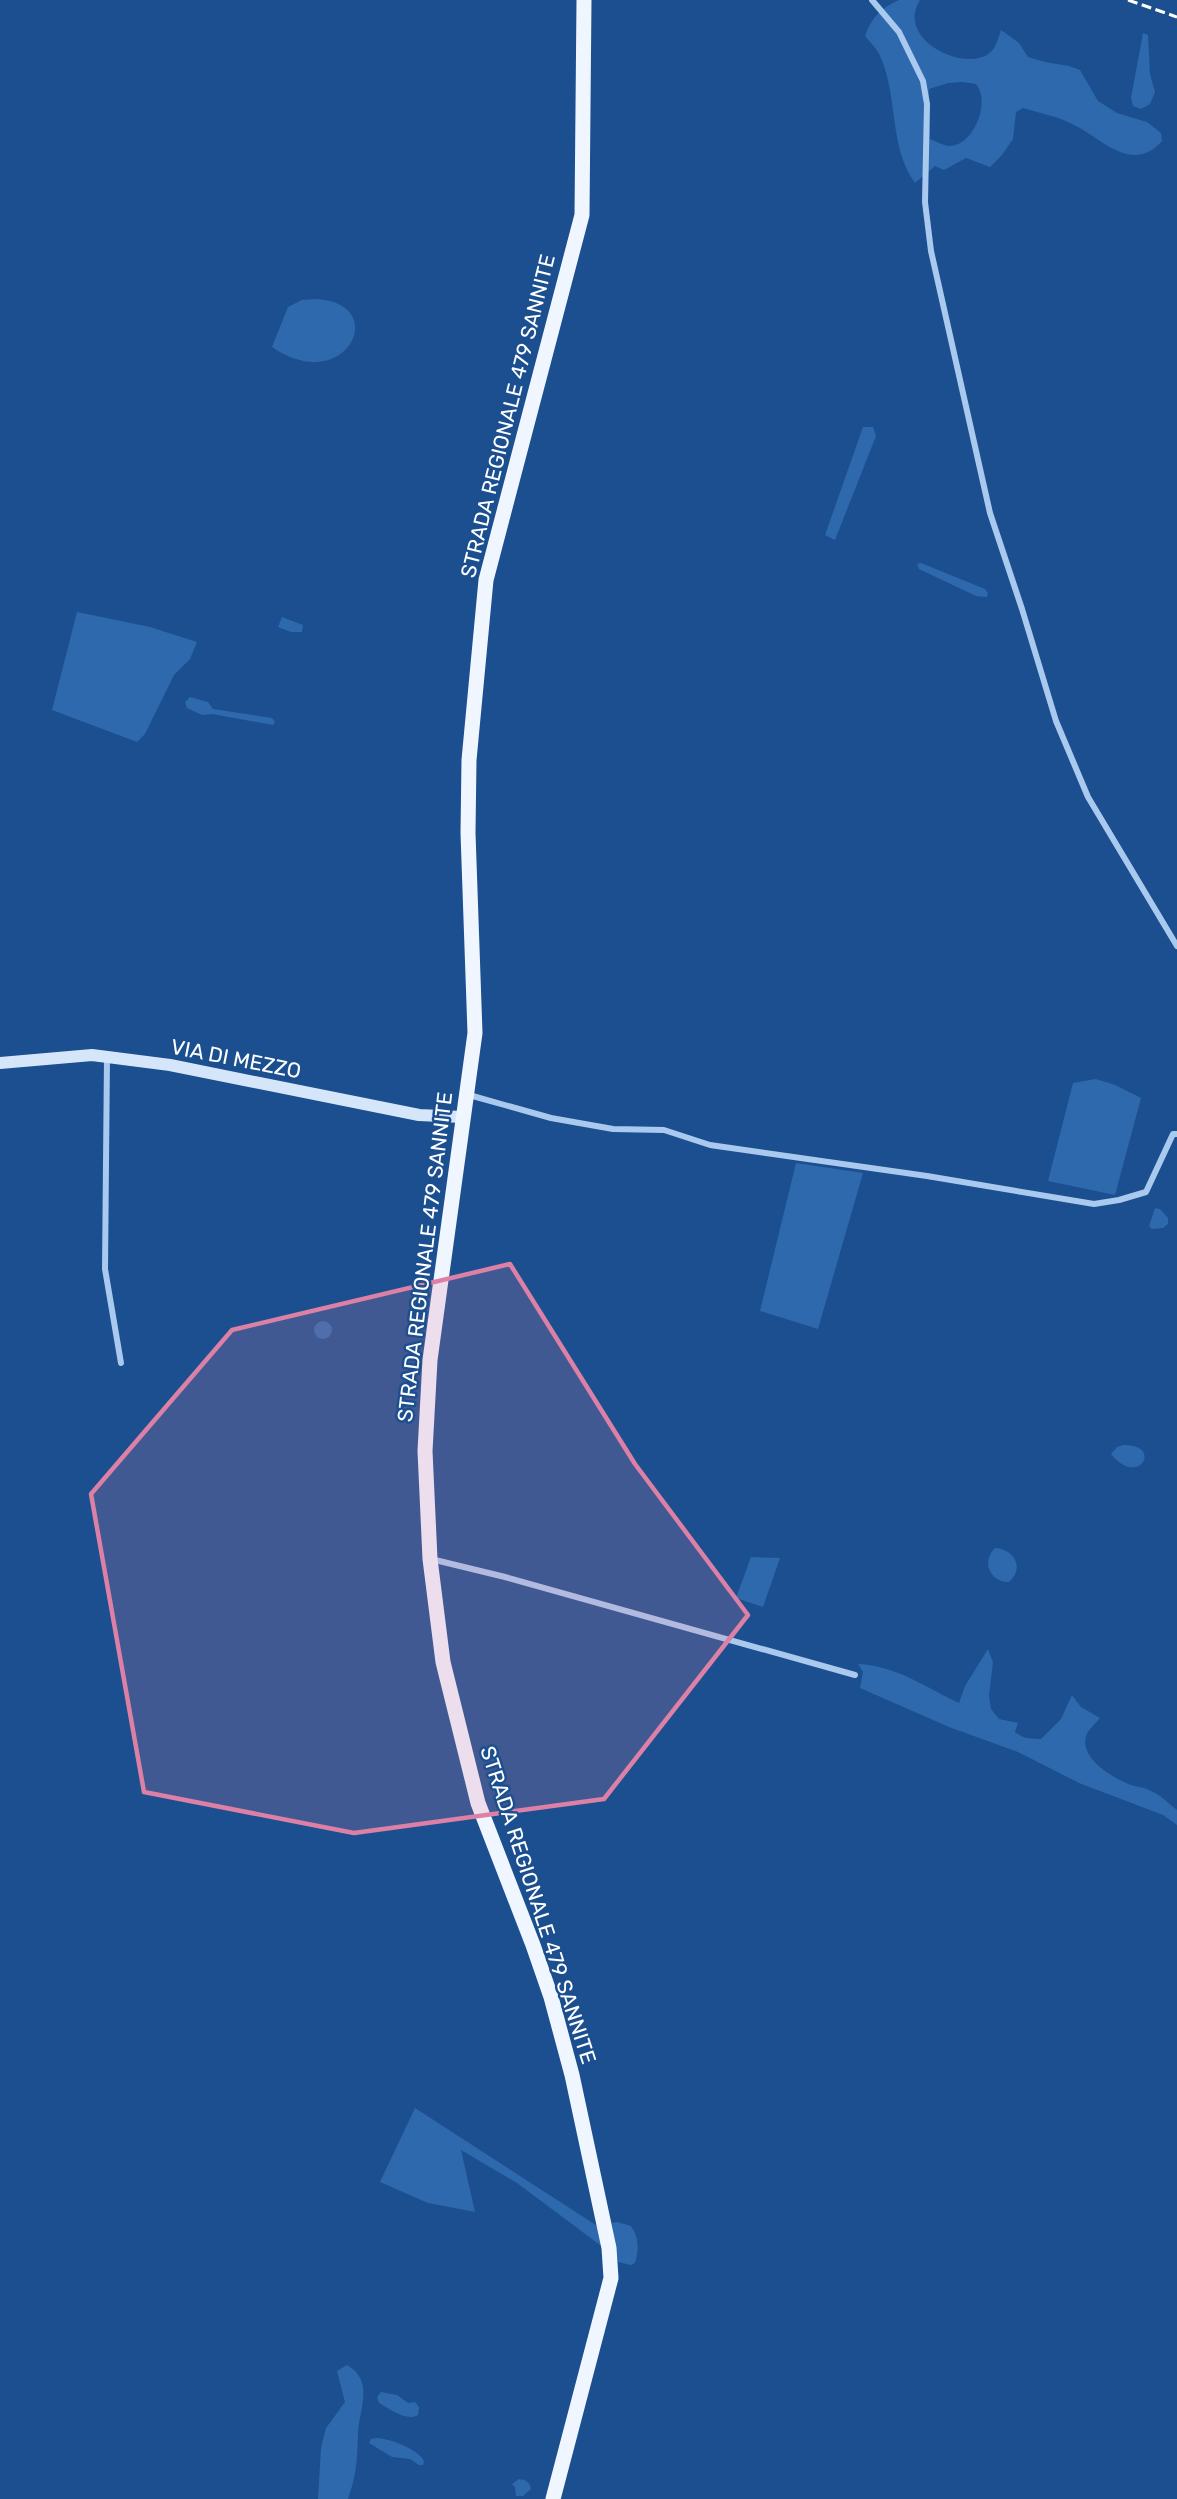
<svg xmlns="http://www.w3.org/2000/svg" width="1177" height="2499" viewBox="0 0 1177 2499" font-family="Rubik,sans-serif">
<style>
.green{fill:#2e69ad;fill-rule:evenodd}
.lines{fill:none;stroke-linecap:round;stroke-linejoin:round}
.street{stroke:#a9c9ee;stroke-width:6}
.secondary{stroke:#d6e6fa;stroke-width:12}
.primary{stroke:#f0f6ff;stroke-width:15}
.rail{stroke:#fff;stroke-width:3;stroke-dasharray:10 4.5;stroke-linecap:butt}
.marked{fill:#dd80a5;fill-opacity:0.2;stroke:#dd80a5;stroke-width:4.5;stroke-linejoin:round}
.labels{text-anchor:middle;stroke-width:5;stroke-linejoin:round;paint-order:stroke}
.street-label{font-size:21px;fill:#fff;stroke:#1b4f8f}
</style>
<rect width="100%" height="100%" fill="#1b4f8f"/>
<!-- green -->
<g class="green">
<path d="M899 0H920C893 42 975 78 994 48 997 43 999 36 1001 30L1019 43 1028 57 1045 62 1069 66 1080 70 1098 101 1117 113 1147 122 1161 133 1162 141C1131 176 1100 136 1072 124 1057 116 1039 113 1023 108L1016 112 1013 139 1002 155 990 167 966 158 944 170 935 166 915 183C889 147 898 98 881 58 878 50 871 43 865 36 872 17 881 8 899 0ZM962 82 976 84C991 101 974 147 948 146 943 145 935 141 930 139L929 89 948 83Z"/>
<path d="M1143 33 1148 35 1150 74 1155 92 1150 104 1141 109 1133 106 1131 98Z"/>
<path d="M316 299C392 303 346 398 272 347L288 307 302 300Z"/>
<path d="M863 427H873L876 436 835 540 825 535Z"/>
<path d="M921 563 985 589 988 593 987 597 976 596 919 569 917 564Z"/>
<path d="M77 612 150 627 197 642 190 659 174 675 145 734 137 742 52 710Z"/>
<path d="M282 617 303 625 302 632H291L278 627Z"/>
<path d="M190 697 208 702 213 709 272 718 275 722 273 725 212 714 202 715 187 708 185 702Z"/>
<path d="M1096 1079 1115 1085 1141 1098 1115 1195 1048 1181 1073 1083Z"/>
<path d="M796 1163 863 1173 818 1329 760 1311Z"/>
<path d="M1155 1208 1160 1209 1168 1218V1224L1163 1228 1152 1229 1149 1226Z"/>
<circle cx="323" cy="1330" r="9"/>
<path d="M1123 1445C1164 1444 1139 1489 1111 1454L1117 1447Z"/>
<path d="M995 1548C1014 1549 1025 1568 1009 1582 990 1582 981 1562 995 1548Z"/>
<path d="M751 1557 780 1558 763 1607 736 1598Z"/>
<path d="M988 1649 993 1662 989 1696 991 1709 999 1719 1018 1723 1015 1732C1023 1739 1031 1739 1041 1739L1061 1719 1072 1695 1081 1707 1100 1718C1096 1723 1088 1730 1086 1736 1080 1759 1111 1776 1128 1784 1136 1787 1144 1787 1151 1791 1161 1795 1168 1803 1177 1810V1825L1163 1815 1079 1783 1018 1752 949 1727 860 1688 863 1672 858 1664C897 1666 925 1687 959 1703L965 1686Z"/>
<path d="M415 2108 599 2227 604 2248 517 2183 461 2150 475 2212 428 2203 380 2182Z"/>
<path d="M617 2222 631 2226C639 2237 639 2250 635 2263L631 2265 618 2262 612 2223Z"/>
<path d="M347 2365C375 2381 359 2409 358 2434 357 2461 357 2473 348 2499H318L321 2448 326 2428 345 2402 337 2371Z"/>
<path d="M381 2392 397 2395 408 2403 415 2402 419 2407 418 2415C406 2422 390 2409 379 2403L377 2397Z"/>
<path d="M377 2438C391 2439 418 2449 424 2461L423 2465H419L410 2459 392 2457 369 2443 371 2439Z"/>
<path d="M519 2479C526 2480 529 2481 531 2489L523 2496H516L515 2487 512 2484Z"/>
</g>
<g class="lines">
<!-- street -->
<g class="street">
<path d="M872 0 899 32 923 81 927 104 925 202 931 251 990 513 1022 609 1056 721 1088 797 1177 946"/>
<path d="M107 1057 105 1269 121 1363"/>
<path d="M469 1095 551 1118 613 1129 664 1130 710 1145 927 1176 1094 1204 1119 1200 1146 1192 1173 1134H1177"/>
<path d="M431 1559 505 1577 855 1675"/>
</g>
<!-- secondary -->
<path class="secondary" d="M0 1063 92 1055 170 1065 419 1115 462 1117"/>
<!-- primary -->
<path class="primary" d="M553 2499 611 2278 609 2248 572 2075 551 1997 533 1945 478 1803 443 1662 430 1559 425 1451 430 1360 475 1033 468 833 469 760 486 580 582 215 584 0"/>
<!-- rail -->
<path class="rail" d="M1128 0 1177 17"/>
</g>
<!-- marked area -->
<path class="marked" d="M510 1264 635 1464 748 1615 604 1799 354 1833 144 1792 91 1494 232 1330Z"/>
<g class="labels">
<!-- street labels -->
<g class="street-label">
<text transform="translate(508 416) rotate(-76)" y="7">STRADA REGIONALE 479 SANNITE</text>
<text transform="translate(236 1059) rotate(11)" y="7">VIA DI MEZZO</text>
<text transform="translate(425 1257) rotate(-83)" y="7">STRADA REGIONALE 479 SANNITE</text>
<text transform="translate(538 1905) rotate(72)" y="7">STRADA REGIONALE 479 SANNITE</text>
</g>
</g>
</svg>
